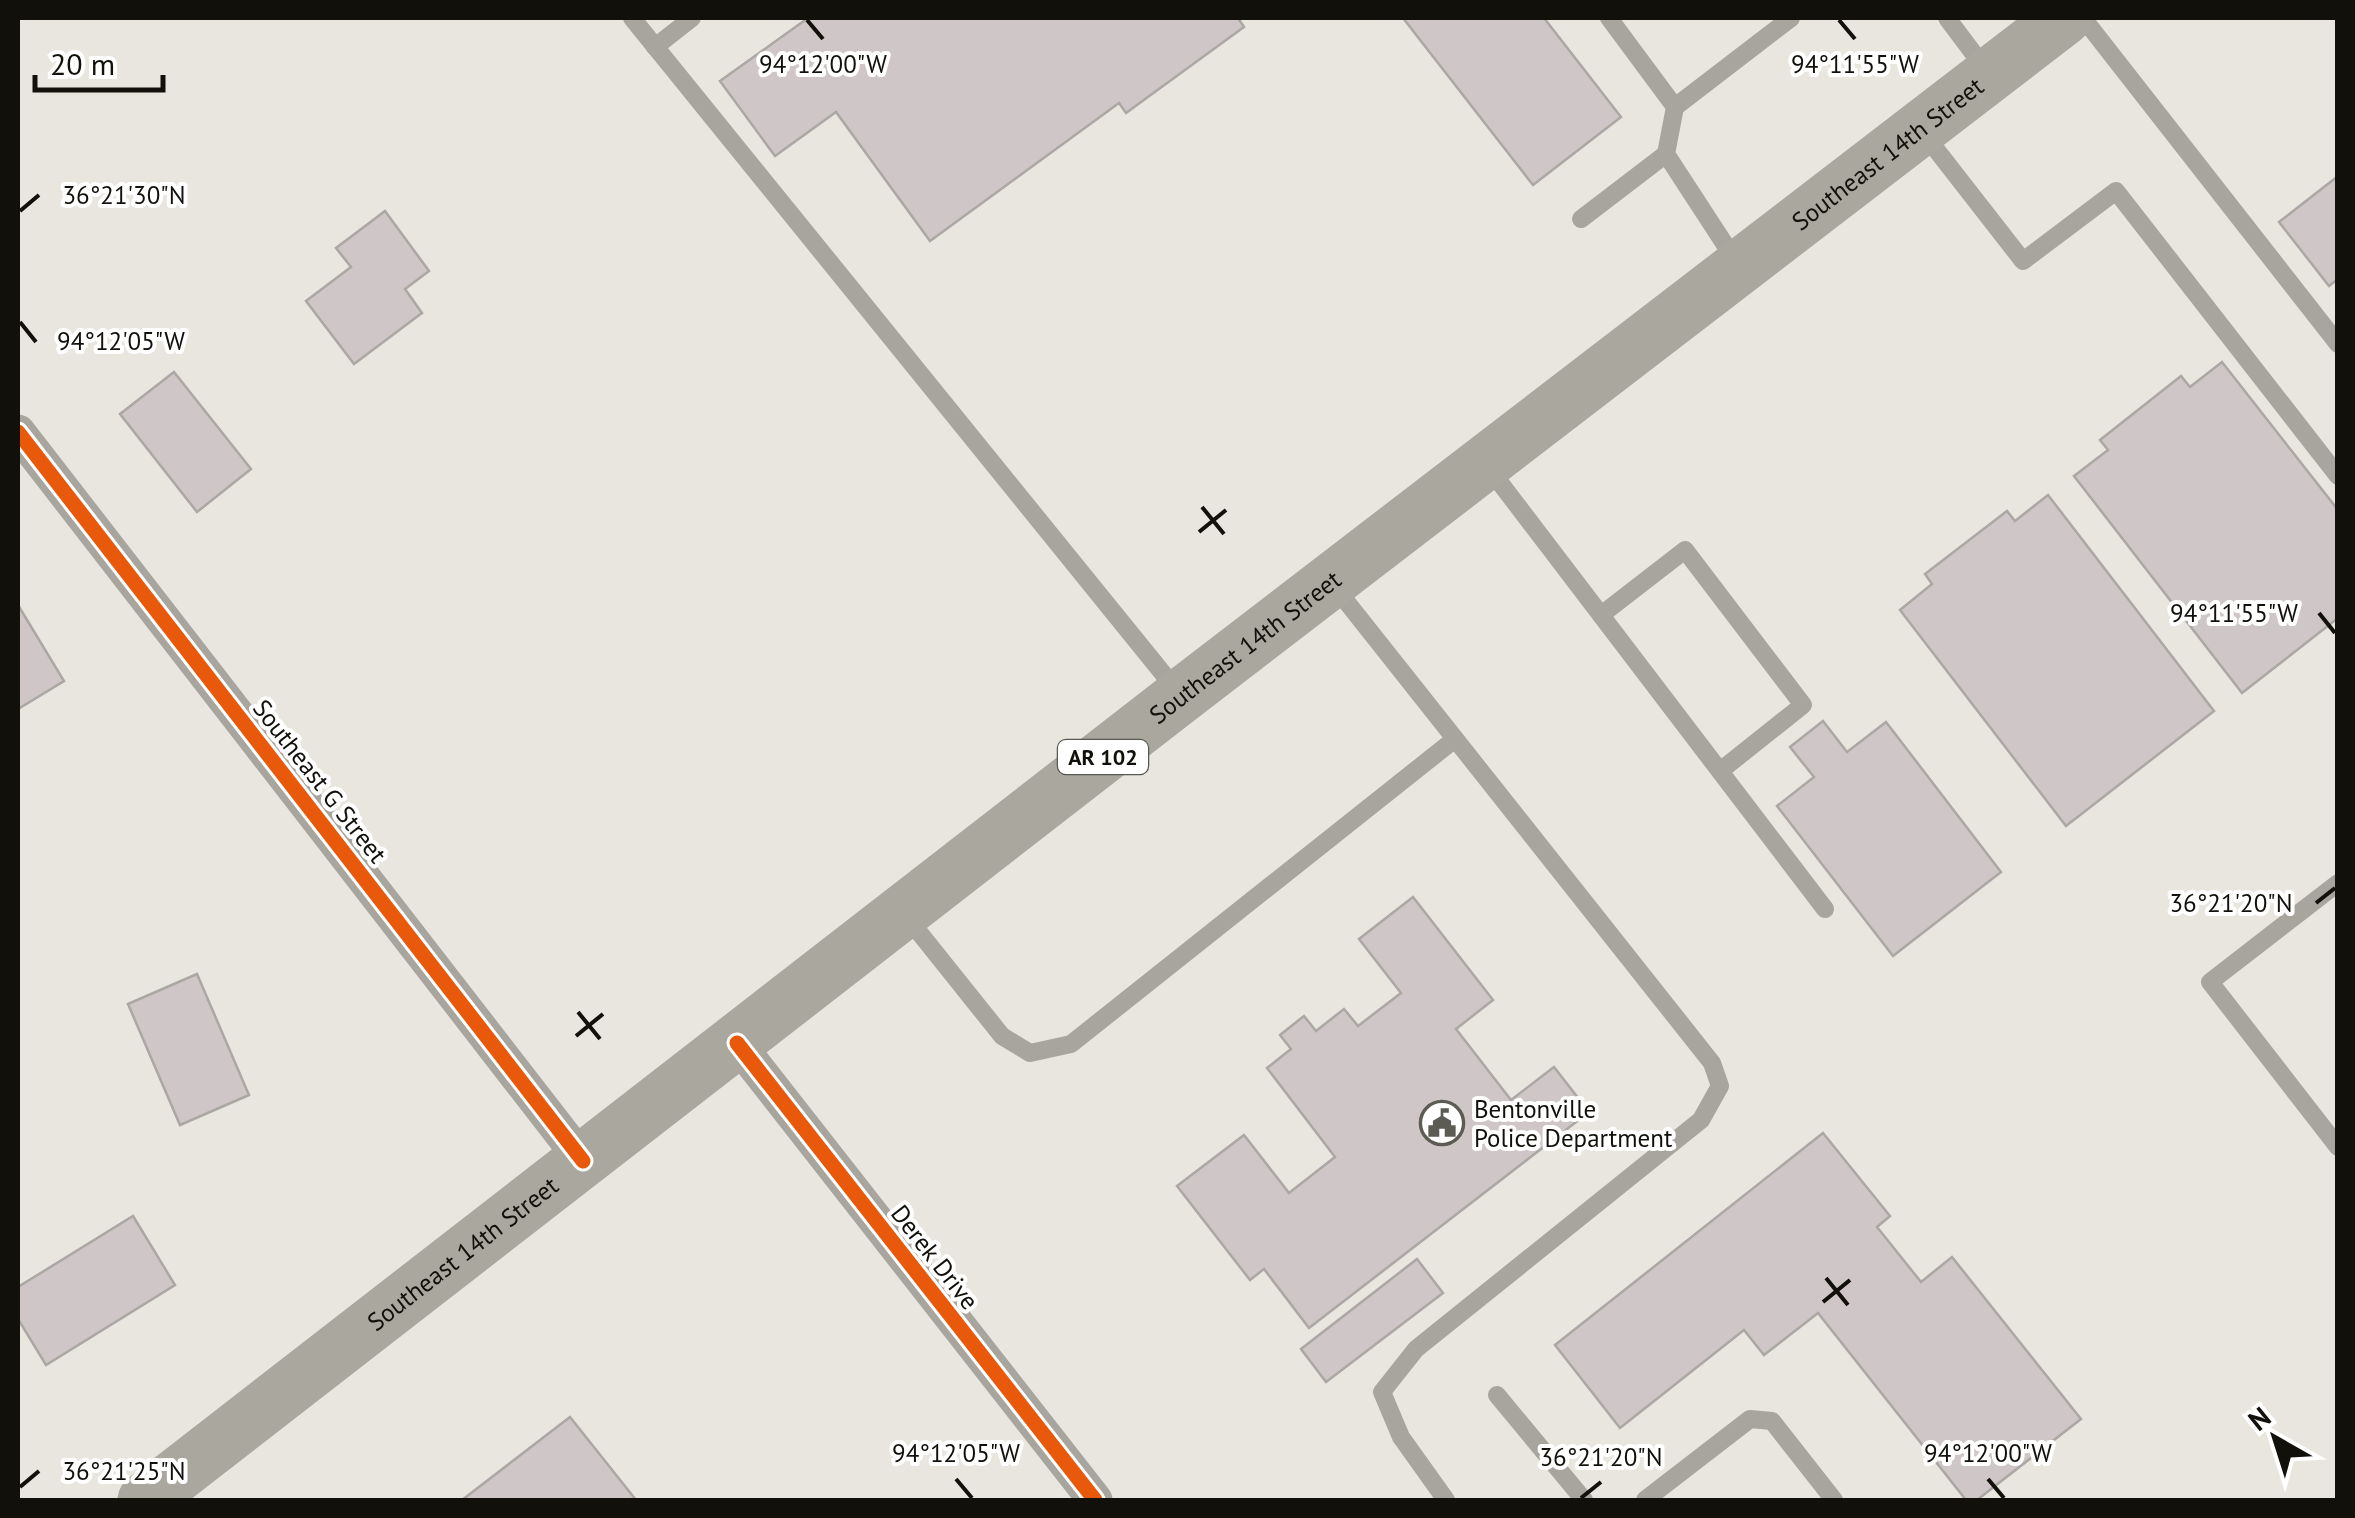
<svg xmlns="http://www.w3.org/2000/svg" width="2355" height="1518" viewBox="0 0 2355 1518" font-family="'PT Sans',sans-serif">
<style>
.building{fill:#cfc6c7;stroke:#aba7a5;stroke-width:2.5}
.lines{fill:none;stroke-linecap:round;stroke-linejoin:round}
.lane{stroke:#a7a59e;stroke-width:18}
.street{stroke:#a7a59e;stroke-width:35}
.primary{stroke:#a9a79e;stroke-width:55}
.cycleway-casing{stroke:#fff;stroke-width:21}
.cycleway{stroke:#e8590c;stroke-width:15}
.ticks{fill:none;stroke:#11100a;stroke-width:4}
.labels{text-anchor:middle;stroke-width:8;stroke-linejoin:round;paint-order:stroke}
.shield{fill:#fff;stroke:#585854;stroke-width:2.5}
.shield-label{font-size:22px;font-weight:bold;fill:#11100a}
.street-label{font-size:25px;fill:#11100a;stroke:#fff}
.poi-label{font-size:25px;fill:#11100a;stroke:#fff;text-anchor:start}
.ticks-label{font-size:25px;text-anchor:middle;fill:#11100a;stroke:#fff;stroke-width:8;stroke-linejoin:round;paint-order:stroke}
</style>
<rect width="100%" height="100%" fill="#e8e6de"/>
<!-- building -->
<g class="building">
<path d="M808 18H1238L1244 27 1126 113 1119 103 930 241 836 112 775 156 720 81Z"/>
<path d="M1403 18H1544L1621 117 1533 185Z"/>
<path d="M2338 176V279L2329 286 2279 222Z"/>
<path d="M385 211 429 271 405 289 422 313 354 364 306 301 351 267 336 248Z"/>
<path d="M2222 362 2338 510V618L2242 693 2074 476 2108 450 2100 440 2181 376 2190 387Z"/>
<path d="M174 372 251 469 197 512 120 414Z"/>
<path d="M2048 495 2214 711 2066 826 1900 610 1932 584 1925 574 2007 511 2015 521Z"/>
<path d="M18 605 64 681 18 709Z"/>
<path d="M1823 721 1847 752 1886 722 2001 872 1893 956 1777 806 1814 777 1790 747Z"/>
<path d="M1413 897 1493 1000 1456 1029 1511 1100 1554 1067 1589 1112 1309 1328 1264 1269 1250 1280 1177 1186 1244 1135 1289 1193 1335 1157 1267 1068 1291 1049 1280 1035 1304 1016 1316 1031 1344 1009 1358 1026 1401 993 1359 939Z"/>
<path d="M197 974 249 1095 180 1125 128 1004Z"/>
<path d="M1823 1133 1890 1216 1877 1227 1921 1282 1952 1257 2081 1419 1977 1500H1966L1818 1313 1764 1355 1744 1330 1620 1428 1555 1345Z"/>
<path d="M133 1216 175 1285 46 1365 18 1319V1287Z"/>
<path d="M1417 1259 1443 1293 1326 1382 1301 1349Z"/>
<path d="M570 1417 636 1500H462Z"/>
</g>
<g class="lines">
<!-- lane -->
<g class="lane">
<path d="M632 18 1178 692"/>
<path d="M1609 18 1675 107 1666 154 1737 263"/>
<path d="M1947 18 1986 70"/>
<path d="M2083 18 2338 344"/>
<path d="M655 47 692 18"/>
<path d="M1675 107 1791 18"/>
<path d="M1924 134 2023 261 2116 191 2338 476"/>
<path d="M1581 219 1666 154"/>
<path d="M1488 467 1825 909"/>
<path d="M1334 586 1712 1063 1720 1086 1701 1120 1416 1349 1382 1392 1401 1437 1446 1500"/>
<path d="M1601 615 1685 550 1803 705 1720 771"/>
<path d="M2338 883 2210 982 2338 1147"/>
<path d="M906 916 1002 1036 1030 1053 1071 1044 1455 739"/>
<path d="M1497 1395 1584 1500"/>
<path d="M1645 1500 1750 1419 1772 1421 1834 1500"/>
</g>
<!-- street -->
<g class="street">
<path d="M18 432 583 1161"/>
<path d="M737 1043 1095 1500"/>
</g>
<!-- primary -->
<path class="primary" id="s1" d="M145 1500 1181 696 2064 18"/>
<defs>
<g id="cycleway">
<path d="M18 432 583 1161"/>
<path d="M737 1043 1095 1500"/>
</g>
</defs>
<!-- cycleway casing -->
<use href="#cycleway" class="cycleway-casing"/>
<!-- cycleway -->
<use href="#cycleway" class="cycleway"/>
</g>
<!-- ticks -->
<path class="ticks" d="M807 20 823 39M1839 20 1855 39M20 211 39 195M20 322 36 342M1202 507 1224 534M1199 532 1226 510M2319 613 2335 633M2316 903 2335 888M578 1012 600 1039M576 1036 603 1014M1826 1278 1848 1305M1823 1302 1850 1280M956 1479 972 1498M1988 1479 2004 1498M20 1487 39 1471M1581 1498 1601 1482"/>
<!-- icons -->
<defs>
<symbol id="civic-ring" viewBox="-11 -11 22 22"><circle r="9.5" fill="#fff" stroke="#5c5b54" stroke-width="1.5"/><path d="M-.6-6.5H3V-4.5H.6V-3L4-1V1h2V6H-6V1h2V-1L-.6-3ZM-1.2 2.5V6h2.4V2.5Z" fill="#5c5b54"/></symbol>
</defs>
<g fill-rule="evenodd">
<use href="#civic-ring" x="1417" y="1098" width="50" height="50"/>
</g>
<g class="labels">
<!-- shield labels -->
<rect class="shield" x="1058" y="740" width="90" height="34" rx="8"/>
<g class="shield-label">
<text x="1103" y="765">AR 102</text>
</g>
<!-- street labels -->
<g class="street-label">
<text dy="9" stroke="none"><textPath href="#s1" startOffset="2202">Southeast 14th Street</textPath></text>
<text dy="9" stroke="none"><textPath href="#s1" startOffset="1392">Southeast 14th Street</textPath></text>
<text transform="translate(320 781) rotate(52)" y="9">Southeast G Street</text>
<text dy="9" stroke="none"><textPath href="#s1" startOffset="402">Southeast 14th Street</textPath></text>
<text transform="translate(935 1257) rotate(52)" y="9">Derek Drive</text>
</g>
<!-- poi labels -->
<g class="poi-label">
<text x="1474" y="1118">Bentonville<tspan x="1474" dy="29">Police Department</tspan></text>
</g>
</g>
<g class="ticks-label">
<text x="1855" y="73">94°11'55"W</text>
<text x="823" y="73">94°12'00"W</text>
<text x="124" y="204">36°21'30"N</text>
<text x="121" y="350">94°12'05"W</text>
<text x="2234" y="622">94°11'55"W</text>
<text x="2231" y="912">36°21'20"N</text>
<text x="956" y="1462">94°12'05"W</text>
<text x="1988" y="1462">94°12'00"W</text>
<text x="1601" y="1466">36°21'20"N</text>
<text x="124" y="1480">36°21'25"N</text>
</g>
<!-- border -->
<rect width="2355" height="1518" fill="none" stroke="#11100a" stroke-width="40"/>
<!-- north arrow -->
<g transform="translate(2275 1438) rotate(321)" stroke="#ffffff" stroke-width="8" paint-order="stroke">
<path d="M0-8L18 38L0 25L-18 38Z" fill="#11100a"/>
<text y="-15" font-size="28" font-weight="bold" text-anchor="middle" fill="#11100a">N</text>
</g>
<!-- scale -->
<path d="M35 75v15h128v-15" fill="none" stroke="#11100a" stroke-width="5"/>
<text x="50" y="75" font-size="30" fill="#11100a" stroke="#ffffff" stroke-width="8" paint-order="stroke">20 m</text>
</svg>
